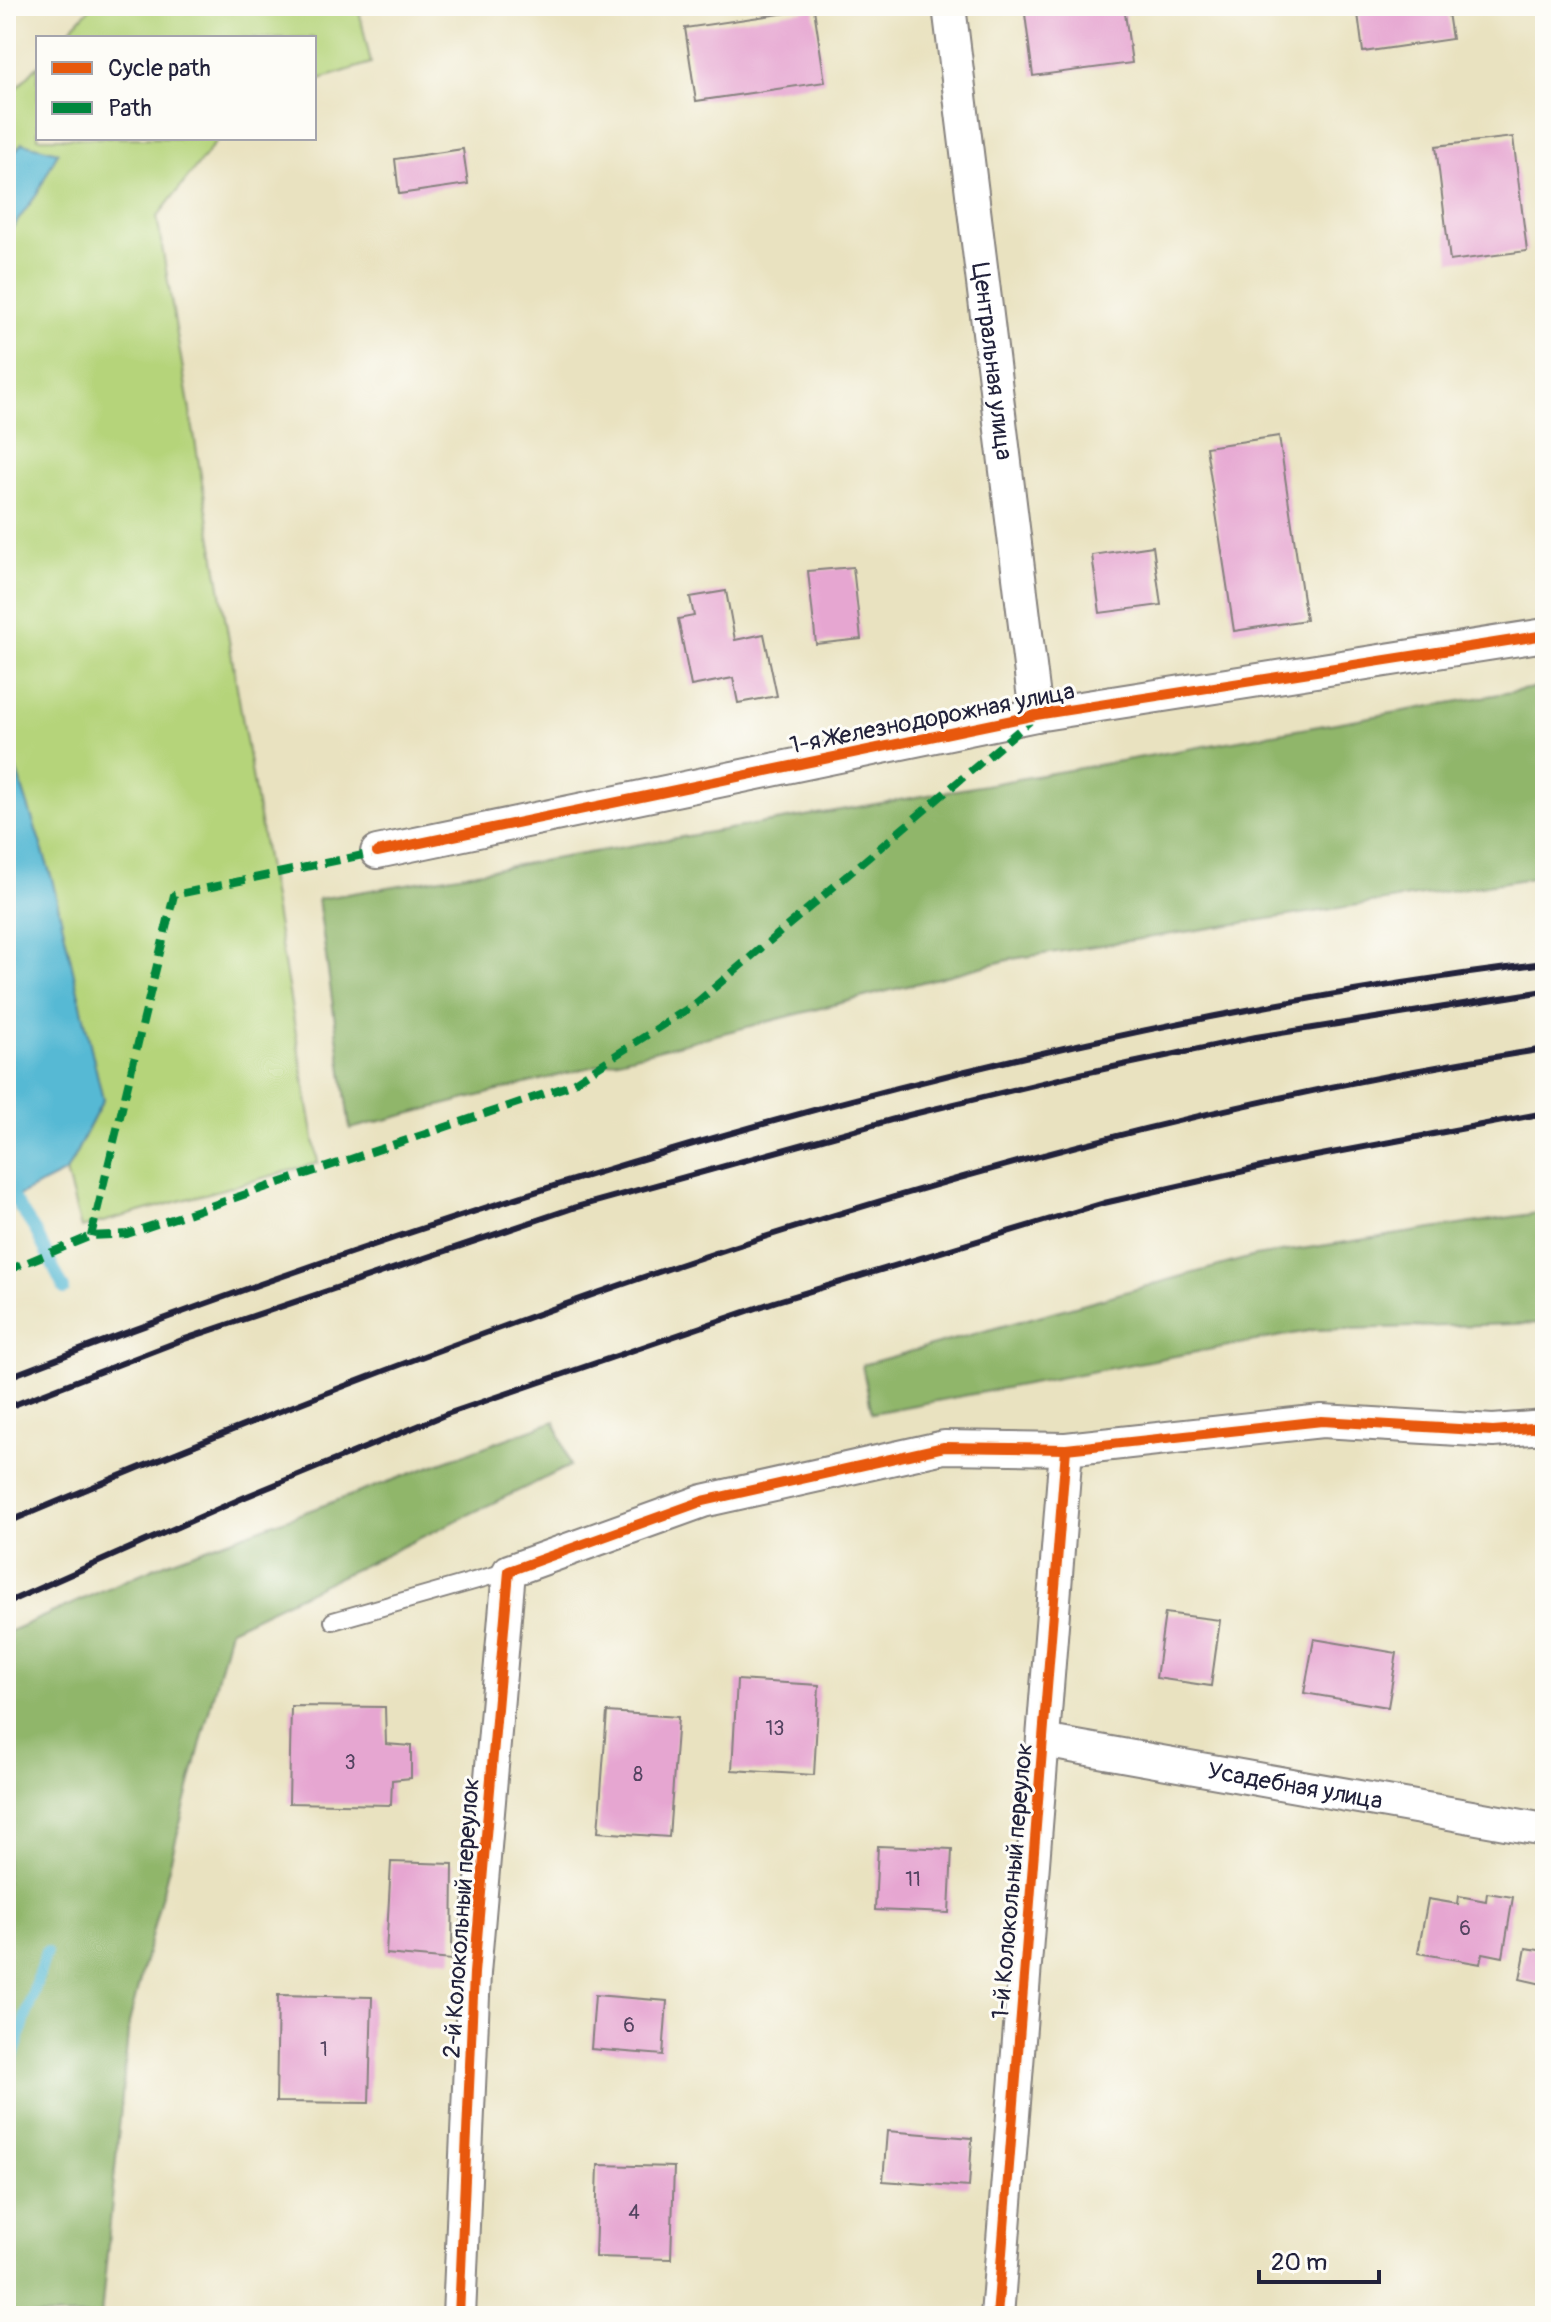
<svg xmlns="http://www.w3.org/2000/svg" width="1551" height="2322" viewBox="0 0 1551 2322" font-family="Pangolin,sans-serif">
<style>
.green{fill:#b5d47a;stroke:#6c7b5a;stroke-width:2}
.forest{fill:#90b66a;stroke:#596c52;stroke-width:2}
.water{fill:#56b9d4;stroke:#3c6e88;stroke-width:2}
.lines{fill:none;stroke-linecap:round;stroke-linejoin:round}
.stream{stroke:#56b9d4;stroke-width:12}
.building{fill:#e6a6d1}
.service-casing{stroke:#86827e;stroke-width:20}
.minor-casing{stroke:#86827e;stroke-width:36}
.service{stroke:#fff;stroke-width:16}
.minor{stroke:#fff;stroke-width:32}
.rail{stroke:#22223b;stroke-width:6}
.quiet{stroke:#00873e;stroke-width:8;stroke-dasharray:16 8;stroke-linecap:butt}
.cycleway-casing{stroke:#fdfcf7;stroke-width:15}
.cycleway{stroke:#e8590c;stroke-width:10}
.labels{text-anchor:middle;stroke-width:6;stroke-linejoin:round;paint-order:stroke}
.number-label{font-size:20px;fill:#534360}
.street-label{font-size:24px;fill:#22223b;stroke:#fdfcf7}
</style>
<rect width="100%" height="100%" fill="#fdfcf7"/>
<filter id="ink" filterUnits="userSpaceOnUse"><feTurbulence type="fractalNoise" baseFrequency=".0125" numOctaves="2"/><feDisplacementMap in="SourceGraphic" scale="16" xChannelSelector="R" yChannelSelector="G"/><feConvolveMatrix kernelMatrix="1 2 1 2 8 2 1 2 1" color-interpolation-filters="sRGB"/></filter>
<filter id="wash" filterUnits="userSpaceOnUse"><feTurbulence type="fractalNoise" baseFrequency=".006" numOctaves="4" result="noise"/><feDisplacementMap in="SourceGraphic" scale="32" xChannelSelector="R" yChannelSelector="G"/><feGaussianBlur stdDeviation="1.8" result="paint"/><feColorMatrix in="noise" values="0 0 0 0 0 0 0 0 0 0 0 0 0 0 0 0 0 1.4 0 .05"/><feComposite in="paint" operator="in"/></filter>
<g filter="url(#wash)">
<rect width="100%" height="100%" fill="#e9e2c0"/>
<!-- green -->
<g class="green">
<path d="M92 6H358L371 63 314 81V38H62Z"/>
<path d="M38 65V138H219L157 217 318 1163 81 1228 66 1172 103 1100 52 879 6 738V370L13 364 6 311V237L37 194 22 143 6 163V100Z"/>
</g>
<!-- forest -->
<g class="forest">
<path d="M1545 686V876L1012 959 350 1129 318 899 911 798Z"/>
<path d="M1545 1212V1323L1314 1330 872 1413 862 1365 1255 1256Z"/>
<path d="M555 1421 570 1466 230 1629 129 2023 101 2316H6V1633L165 1563Z"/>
</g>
<!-- water -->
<g class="water">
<path d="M22 143 58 152 37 194 6 237V163Z"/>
<path d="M6 738 52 879 103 1100 66 1172 6 1202Z"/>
</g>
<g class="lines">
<!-- stream -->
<g class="stream">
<path d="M6 1187 36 1232 64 1289"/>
<path d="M6 2079 46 1952"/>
</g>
</g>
<g id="blocks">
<!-- building -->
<g class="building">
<path d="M1089 6H1124L1132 63 1033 76 1025 14Z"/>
<path d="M1357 6H1447L1452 39 1363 52Z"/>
<path d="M814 9 825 82 696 101 685 28Z"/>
<path d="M1513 137 1527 251 1450 261 1436 146Z"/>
<path d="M463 149 468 184 399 194 395 159Z"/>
<path d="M1279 436 1306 620 1234 631 1206 447Z"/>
<path d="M1153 546 1161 605 1100 613 1092 555Z"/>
<path d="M853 567 861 639 816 644 808 571Z"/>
<path d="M726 591 735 640 764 634 777 696 738 703 733 678 691 686 678 619 694 616 690 597Z"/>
<path d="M1165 1613 1220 1620 1211 1686 1156 1678Z"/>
<path d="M1314 1639 1397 1653 1388 1707 1304 1693Z"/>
<path d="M737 1680 819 1685 814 1775 732 1770Z"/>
<path d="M291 1706 385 1707 386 1744 411 1746V1778L392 1780 391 1805 289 1803Z"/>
<path d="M607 1712 678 1717 669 1837 598 1832Z"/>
<path d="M878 1846 952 1849 949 1913 875 1910Z"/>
<path d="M391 1862 453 1864 452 1960 386 1954Z"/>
<path d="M1487 1893 1513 1897 1503 1957 1483 1953 1481 1964 1418 1953 1428 1899 1458 1904 1459 1896 1486 1901Z"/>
<path d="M1526 1948 1545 1951V1991L1541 1990 1542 1984 1520 1979Z"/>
<path d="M278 1995 372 1997 369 2103 276 2102Z"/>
<path d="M595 1995 667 2001 663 2055 591 2049Z"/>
<path d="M887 2131 972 2138 969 2187 883 2181Z"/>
<path d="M598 2165 674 2167 671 2259 595 2257Z"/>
</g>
</g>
</g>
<g filter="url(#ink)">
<use href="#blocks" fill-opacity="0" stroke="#86827e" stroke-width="2"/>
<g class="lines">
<defs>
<path id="service" d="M333 1621 509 1571"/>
<g id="minor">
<path id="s1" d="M949 6 1036 715"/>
<path d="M377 852 1036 715 1545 635"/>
<path id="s2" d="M1043 1741 1545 1830"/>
<path d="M459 2316 474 1973 509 1571 703 1501 944 1447 1066 1449 1322 1421 1493 1431 1545 1427"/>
<path d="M997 2316 1066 1449"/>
</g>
</defs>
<!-- service casing -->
<use href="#service" class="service-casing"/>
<!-- minor casing -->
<use href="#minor" class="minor-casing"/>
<!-- service -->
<use href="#service" class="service"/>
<!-- minor -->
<use href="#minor" class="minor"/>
<!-- rail -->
<g class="rail">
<path d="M6 1378C497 1189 1021 1028 1545 963"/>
<path d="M6 1408 182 1340 573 1208 909 1115 1080 1074 1256 1037 1545 991"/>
<path d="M6 1523C499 1315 1014 1129 1545 1049"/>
<path d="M6 1603 245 1497 447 1414 774 1302 1104 1203 1284 1162 1545 1113"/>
</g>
<!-- quiet -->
<g class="quiet">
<path d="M91 1236 174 895 377 852"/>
<path d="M6 1271 91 1236 127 1234 568 1086 695 1004 1030 721"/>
</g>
<defs>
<g id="cycleway">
<path d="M377 852 1036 715 1545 635"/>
<path d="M459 2316 474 1973 509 1571 703 1501 944 1447 1066 1449 1322 1421 1493 1431 1545 1427"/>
<path d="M997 2316 1066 1449"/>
</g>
</defs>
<!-- cycleway casing -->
<use href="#cycleway" class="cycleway-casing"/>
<!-- cycleway -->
<use href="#cycleway" class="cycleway"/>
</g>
</g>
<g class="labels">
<!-- number labels -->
<g class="number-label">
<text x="775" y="1735">13</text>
<text x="350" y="1769">3</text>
<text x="638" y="1781">8</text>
<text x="913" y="1886">11</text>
<text x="1465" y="1935">6</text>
<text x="629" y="2032">6</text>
<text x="324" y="2056">1</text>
<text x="634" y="2219">4</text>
</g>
<!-- street labels -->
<g class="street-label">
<text dy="8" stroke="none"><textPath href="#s1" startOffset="358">Центральная улица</textPath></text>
<text transform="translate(932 718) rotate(-11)" y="8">1-я Железнодорожная улица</text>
<text dy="8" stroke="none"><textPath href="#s2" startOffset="256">Усадебная улица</textPath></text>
<text transform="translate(1012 1881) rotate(-85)" y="8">1-й Колокольный переулок</text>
<text transform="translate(461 1918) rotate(-86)" y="8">2-й Колокольный переулок</text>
</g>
</g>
<!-- margin -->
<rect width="1551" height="2322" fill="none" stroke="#fdfcf7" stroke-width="32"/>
<!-- legend -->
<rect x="36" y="36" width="280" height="104" fill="#fdfcf7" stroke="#a5a5ac" stroke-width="2"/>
<rect x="52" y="62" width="40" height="12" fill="#e8590c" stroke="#a5a5ac" stroke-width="2"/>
<text x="108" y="76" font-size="24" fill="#22223b">Cycle path</text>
<rect x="52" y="102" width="40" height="12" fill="#00873e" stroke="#a5a5ac" stroke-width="2"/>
<text x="108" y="116" font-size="24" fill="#22223b">Path</text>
<!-- scale -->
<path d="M1259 2270v12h120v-12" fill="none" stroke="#22223b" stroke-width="4"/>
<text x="1271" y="2270" font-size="24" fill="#22223b" stroke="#fdfcf7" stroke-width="6" paint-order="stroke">20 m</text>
</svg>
